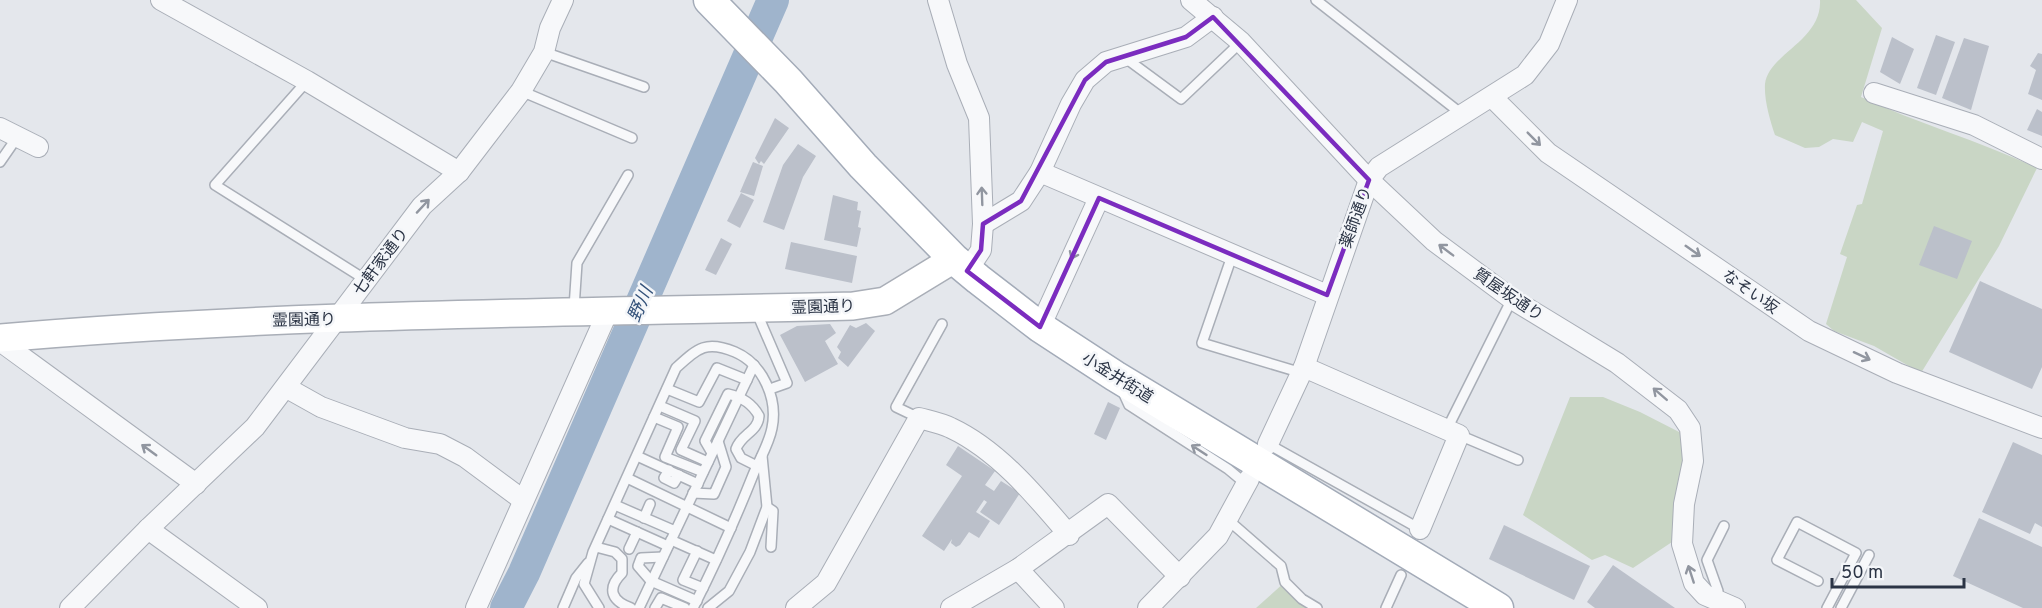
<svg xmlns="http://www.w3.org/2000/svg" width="2042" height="608" viewBox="0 0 2042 608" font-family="Overpass,'Noto Sans JP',sans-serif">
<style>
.green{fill:#c9d6c5}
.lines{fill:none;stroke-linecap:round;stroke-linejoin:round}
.river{stroke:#9fb4cc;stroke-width:32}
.building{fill:#bbc0ca}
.lane-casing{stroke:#a9aeb7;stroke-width:12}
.street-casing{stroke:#a9aeb7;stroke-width:22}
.secondary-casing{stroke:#a9aeb7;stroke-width:30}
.primary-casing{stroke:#a3abb8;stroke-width:33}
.lane{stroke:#f7f8fa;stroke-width:9}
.street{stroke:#f7f8fa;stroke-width:20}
.secondary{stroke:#fff;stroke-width:27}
.primary{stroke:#fff;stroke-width:30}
.oneway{stroke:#9196a0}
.marked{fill:none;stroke:#7b2cbf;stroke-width:4.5;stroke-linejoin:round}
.labels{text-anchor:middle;stroke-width:5;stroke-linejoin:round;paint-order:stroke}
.street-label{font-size:16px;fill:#2b3445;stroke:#f4f6f9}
.water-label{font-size:18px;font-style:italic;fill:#34527a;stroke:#f4f6f9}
</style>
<rect width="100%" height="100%" fill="#e4e7ec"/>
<!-- green -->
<g class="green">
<path d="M1820 0H1856L1882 28 1861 97C1919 124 1980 141 2037 168L1999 246 1921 373 1874 346 1834 331 1826 324 1847 257 1840 254 1857 205 1862 204 1883 131 1862 122 1853 142 1833 139 1819 147 1805 148 1775 135C1770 120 1764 100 1765 84 1768 54 1822 41 1820 0Z"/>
<path d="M1570 397H1603L1640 412 1685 435 1686 471 1675 540 1633 568 1605 555 1592 560 1523 515Z"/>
<path d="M1285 582 1317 608H1256Z"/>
</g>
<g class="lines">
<!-- river -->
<path class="river" d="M506 608 524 573 773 0"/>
</g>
<!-- building -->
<g class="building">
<path d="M1936 35 1955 42 1936 95 1917 88Z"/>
<path d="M1892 37 1914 49 1900 84 1880 72Z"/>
<path d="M1964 38 1989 46 1971 110 1942 98Z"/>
<path d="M2038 53 2042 54V100L2028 94 2036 70 2030 66Z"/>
<path d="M2037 109 2042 112V136L2027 130Z"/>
<path d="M775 118 789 128 764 164 761 161 759 164 755 158Z"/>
<path d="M798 144 816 156 803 177 784 230 763 222 783 165Z"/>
<path d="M753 162 763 166 754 196 740 192Z"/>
<path d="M741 193 754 200 740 228 727 221Z"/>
<path d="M833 195 858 202 857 210 861 211 858 227 861 228 857 247 824 240Z"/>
<path d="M1934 226 1972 241 1957 279 1919 265Z"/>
<path d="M721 238 732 244 716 275 705 270Z"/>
<path d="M791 242 857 256 852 283 785 269Z"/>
<path d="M1980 281 2042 309V367L2032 389 1949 352Z"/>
<path d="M866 323 875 331 848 367 838 358 841 352 837 347 850 325 856 328Z"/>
<path d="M830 324 836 333 825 341 838 364 805 382 780 335 797 326Z"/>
<path d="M1108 402 1120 408 1106 440 1094 434Z"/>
<path d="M2013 442 2042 455V527L2035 523 2030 534 1982 512Z"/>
<path d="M958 446 995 471 985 485 994 491 1001 481 1020 493 999 525 980 512 987 502 984 500 976 512 990 521 979 538 969 532 960 545 956 547 951 543 952 539 944 551 922 536 962 476 946 465Z"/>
<path d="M1979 518 2042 547V608H2023L1953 576Z"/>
<path d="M1504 525 1590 566 1574 600 1489 559Z"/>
<path d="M1613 565 1675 608H1595L1587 602Z"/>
</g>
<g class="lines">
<defs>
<g id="lane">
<path d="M1316 0 1463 115"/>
<path d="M544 52 644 87"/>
<path d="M1124 57 1181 99 1241 42"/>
<path d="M307 81 215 185 366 280"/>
<path d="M521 91 632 138"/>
<path d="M0 162 18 136"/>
<path d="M1232 256 1202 343 1302 373"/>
<path d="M574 308 577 263 628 175"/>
<path d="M756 311 787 383 770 389"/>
<path d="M667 389 699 402 717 368 747 380"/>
<path d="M1123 392 1129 405 1228 469 1246 484"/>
<path d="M660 406 695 421 681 450 708 462"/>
<path d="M654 417 678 427 665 457 703 472"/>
<path d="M919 418 896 407 942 324"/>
<path d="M1447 429 1512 299"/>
<path d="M1459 435 1518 460"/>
<path d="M1268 444 1420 529"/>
<path d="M712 453 705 441 728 394C742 397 752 403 759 416 758 432 741 434 736 449L741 458 757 466"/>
<path d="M637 456 698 484"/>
<path d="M669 470 664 478 674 483 679 475"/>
<path d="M627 478 731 528"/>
<path d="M693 493 714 494 726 467 718 441"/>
<path d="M615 505 675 531"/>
<path d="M767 507 773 511 771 547"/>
<path d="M644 518 650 504"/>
<path d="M608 519 668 546"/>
<path d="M1227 519 1281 566 1285 582 1302 599 1317 608"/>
<path d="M671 540 716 560"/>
<path d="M596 547 615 552 622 559V573C606 589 612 601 631 608"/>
<path d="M629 549 637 532"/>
<path d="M697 551 683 580 703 588"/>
<path d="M663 557 641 558 638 566 651 581 697 601"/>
<path d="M1818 581 1777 560 1797 522 1856 553 1827 608"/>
<path d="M1714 600 1718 591 1707 560 1724 526"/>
<path d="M563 608 576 578 588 563"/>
<path d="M599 608 584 584 593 552 676 368C698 348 706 340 735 352 763 364 778 399 772 428 769 444 759 460 753 475 735 520 715 565 693 608"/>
<path d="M639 608 754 365"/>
<path d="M655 608 661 598 685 608"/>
<path d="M708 608 729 591 750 552 767 507 762 456"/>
<path d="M1386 608 1401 575"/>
<path d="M1841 608 1869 555"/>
</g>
<g id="street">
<path d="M161 0 307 81 459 172"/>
<path d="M938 0 957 64 979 118 983 224 981 250 967 271"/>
<path d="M1191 0 1241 42 1369 180 1434 241 1512 299 1617 363 1678 410 1690 428 1693 461 1684 504 1682 544 1694 583 1705 595 1735 608"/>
<path d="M1874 93 1974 125 2042 159"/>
<path d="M1493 98 1548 153 1809 331 1897 373 2042 428"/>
<path d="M0 128 38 147"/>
<path d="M1040 172 1327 295"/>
<path d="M983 224 1021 201 1040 172 1071 104 1085 80 1106 62 1186 37 1213 17"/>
<path d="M1040 327 1099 198"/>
<path d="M0 341 196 484"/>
<path d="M1304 367 1459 435 1420 529"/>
<path d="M287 388 321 407 405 438 440 444 465 457 523 500"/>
<path d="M1268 444 1304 367 1369 180 1379 167 1525 75 1549 44 1567 0"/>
<path d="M148 529 257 608"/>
<path d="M1018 569 1054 608"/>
<path d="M70 608 148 529 255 427 422 206 459 172 521 91 544 52 550 28 563 0"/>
<path d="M476 608 609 309"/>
<path d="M796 608 826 583 919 418C930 421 941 423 951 428 998 450 1036 496 1069 535"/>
<path d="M951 608 1018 569 1108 504 1180 577"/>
<path d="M1148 608 1218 536 1249 479"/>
</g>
<path id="secondary" d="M0 338C284 313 569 313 853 306L885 301 954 259"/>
<path id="primary" d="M709 0 788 81 863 166 954 259 978 279 1040 327 1115 376 1498 608"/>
</defs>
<!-- lane casing -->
<use href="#lane" class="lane-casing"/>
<!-- street casing -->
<use href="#street" class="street-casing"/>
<!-- secondary casing -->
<use href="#secondary" class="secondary-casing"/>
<!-- primary casing -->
<use href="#primary" class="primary-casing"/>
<!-- lane -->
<use href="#lane" class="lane"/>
<!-- street -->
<use href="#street" class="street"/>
<!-- secondary -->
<use href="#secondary" class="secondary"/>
<!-- primary -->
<use href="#primary" class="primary"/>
</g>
<!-- one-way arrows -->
<defs><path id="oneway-shaft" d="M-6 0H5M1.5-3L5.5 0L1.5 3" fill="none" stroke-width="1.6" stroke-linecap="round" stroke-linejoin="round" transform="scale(1.5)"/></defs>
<g class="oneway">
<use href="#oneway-shaft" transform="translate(1534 139) rotate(45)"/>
<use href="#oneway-shaft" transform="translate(982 196) rotate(-92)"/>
<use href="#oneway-shaft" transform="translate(423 206) rotate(-47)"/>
<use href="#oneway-shaft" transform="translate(1446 250) rotate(-143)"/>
<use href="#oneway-shaft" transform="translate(1075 251) rotate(115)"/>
<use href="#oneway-shaft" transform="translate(1693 251) rotate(35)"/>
<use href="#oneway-shaft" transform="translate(1862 356) rotate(25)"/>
<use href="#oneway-shaft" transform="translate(1660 394) rotate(-139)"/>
<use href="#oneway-shaft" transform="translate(149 450) rotate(-144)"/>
<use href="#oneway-shaft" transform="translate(1199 450) rotate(-147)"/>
<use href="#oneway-shaft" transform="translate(1691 574) rotate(-108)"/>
</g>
<!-- marked area -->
<path class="marked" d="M1213 17 1369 180 1327 295 1099 198 1040 327 967 271 981 250 983 224 1021 201 1085 80 1106 62 1186 37Z"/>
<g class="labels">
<!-- street labels -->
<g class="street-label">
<text transform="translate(1355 217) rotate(-70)" y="6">薬師通り</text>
<text transform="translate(380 261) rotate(-53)" y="6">七軒家通り</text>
<text transform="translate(1751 291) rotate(35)" y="6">なそい坂</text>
<text transform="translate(1509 294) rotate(34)" y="6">質屋坂通り</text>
<text transform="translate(823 306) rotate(-2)" y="6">霊園通り</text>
<text transform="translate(304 319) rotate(-1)" y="6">霊園通り</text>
<text transform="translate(1118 377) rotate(32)" y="6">小金井街道</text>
</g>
<!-- water labels -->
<g class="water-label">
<text transform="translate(640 304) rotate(-66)" y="6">野川</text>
</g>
</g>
<!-- scale -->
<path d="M1832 578v9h132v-9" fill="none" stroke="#2b3445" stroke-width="3"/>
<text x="1841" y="578" font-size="18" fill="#2b3445" stroke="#f4f6f9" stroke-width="4.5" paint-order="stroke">50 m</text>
</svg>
